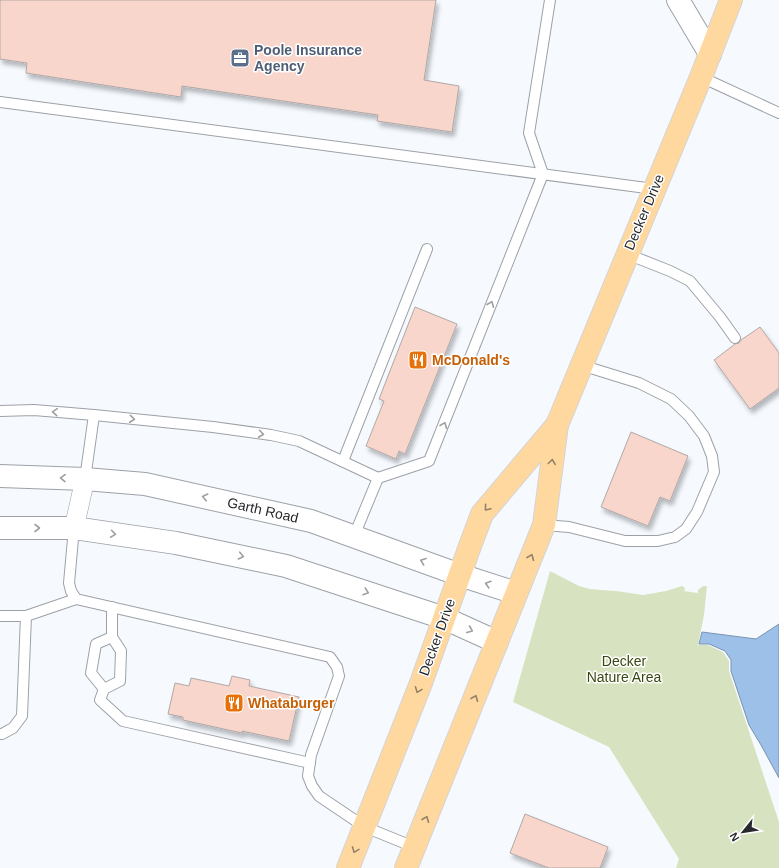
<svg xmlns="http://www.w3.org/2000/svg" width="779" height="868" viewBox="0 0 779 868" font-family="Helvetica,sans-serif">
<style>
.green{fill:#d7e3c0}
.water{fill:#9dc0e9;stroke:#7a93b0}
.building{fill:#f9d6cc;stroke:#b0a8a6;filter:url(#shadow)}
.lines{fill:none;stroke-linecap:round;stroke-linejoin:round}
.lane-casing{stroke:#9da1a7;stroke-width:12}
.street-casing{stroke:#9da1a7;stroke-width:20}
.secondary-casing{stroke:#9da1a7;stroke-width:24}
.primary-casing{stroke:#d4d4d5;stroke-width:24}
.lane{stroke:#fff;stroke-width:10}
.street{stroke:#fff;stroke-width:19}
.secondary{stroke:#fff;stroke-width:22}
.primary{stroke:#ffd89f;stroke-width:22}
.oneway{stroke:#9e9fa0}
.oneway2{stroke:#948066}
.labels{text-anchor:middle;stroke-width:3;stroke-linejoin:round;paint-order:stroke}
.service-label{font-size:14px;font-weight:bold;fill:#4e5e75;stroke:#fff;text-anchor:start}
.street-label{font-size:14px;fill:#28292c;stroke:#fff}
.food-label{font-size:14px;font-weight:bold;fill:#c56008;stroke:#fff;text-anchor:start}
.park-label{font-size:14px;fill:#384710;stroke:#fff}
</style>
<defs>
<filter id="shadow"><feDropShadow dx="2.5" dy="4.5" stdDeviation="2" flood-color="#0004"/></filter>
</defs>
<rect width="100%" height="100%" fill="#f6faff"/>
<!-- green -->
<path class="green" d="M550 571 579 586 590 589 601 590 616 591 643 595 666 591 682 586 684 587 685 589 684 591 698 593V590L703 586H707L704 615 698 645H708L723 652 729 661V671L779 822V868H676L679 859 609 747 513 702Z"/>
<!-- water -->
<path class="water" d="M779 624V778L761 745 749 725 731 671V660L725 651 709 644H699L702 632 756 639Z"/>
<!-- building -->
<g class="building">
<path d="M0 0H436L424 80 459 86 452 132 377 121 378 115 182 86 181 97 26 73 27 63 0 59Z"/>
<path d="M415 307 457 324 405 454 399 451 396 459 366 446 384 401 379 399Z"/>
<path d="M760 327 779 353V388L750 409 714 360 735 344 739 343 741 340Z"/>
<path d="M631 432 688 456 670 501 660 497 648 526 601 507Z"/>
<path d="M232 676 250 680 249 686 299 697 289 741 242 731V733L183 720V717L168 714 175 683 189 686 191 678 229 686Z"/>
<path d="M525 814 608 847 600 868H549L510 853Z"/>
</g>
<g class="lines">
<defs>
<g id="lane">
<path d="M701 77 779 113"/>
<path d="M0 102 654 189"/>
<path d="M627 254 670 271 690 281 720 317 735 338"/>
<path d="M0 411 34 410 94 415 213 427 271 435 299 441 378 478"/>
<path d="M343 461 427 249"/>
<path d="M85 479 94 415"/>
<path d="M544 525 569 527 625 541H658L675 537 686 529 697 512 714 472 712 456 704 436 689 416 671 399 639 383 581 365"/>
<path d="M74 528 69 583 71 591 76 599 330 657 337 667 339 676 311 755 308 776 312 786 319 796 365 827 414 847"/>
<path d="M354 536 378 478 429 461 543 174 529 133 550 0"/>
<path d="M112 607V637L121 651 120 681 104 689 100 700 123 721 310 763"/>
<path d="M0 616H26L76 599"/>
<path d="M104 689 91 673 96 644 112 637"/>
<path d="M0 734H2L13 728 22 716 26 616"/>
</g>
<path id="street" d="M74 528 85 479"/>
<g id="secondary">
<path d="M678 0 710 54"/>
<path d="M0 476 85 479 145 484 311 521 460 575 516 593"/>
<path d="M0 528H74L176 543 286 566 444 618 497 642"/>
</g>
<g id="primary">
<path d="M348 868 421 683 470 546 482 514 557 425"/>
<path d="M406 868 544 525 557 425 701 77 731 0"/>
</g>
</defs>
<!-- lane casing -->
<use href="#lane" class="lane-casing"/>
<!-- street casing -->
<use href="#street" class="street-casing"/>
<!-- secondary casing -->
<use href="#secondary" class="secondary-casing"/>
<!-- primary casing -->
<use href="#primary" class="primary-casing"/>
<!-- lane -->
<use href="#lane" class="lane"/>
<!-- street -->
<use href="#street" class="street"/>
<!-- secondary -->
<use href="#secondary" class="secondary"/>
<!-- primary -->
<use href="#primary" class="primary"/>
</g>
<!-- one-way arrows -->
<defs><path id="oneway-chevron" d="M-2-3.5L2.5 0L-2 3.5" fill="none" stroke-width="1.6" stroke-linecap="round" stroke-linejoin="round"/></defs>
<g class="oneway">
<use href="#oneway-chevron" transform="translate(491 304) rotate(-68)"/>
<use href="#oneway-chevron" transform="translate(55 412) rotate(-176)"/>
<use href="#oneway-chevron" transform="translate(132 419) rotate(6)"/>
<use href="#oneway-chevron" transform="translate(444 425) rotate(-68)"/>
<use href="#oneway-chevron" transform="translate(261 434) rotate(7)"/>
<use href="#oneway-chevron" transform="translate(63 478) rotate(-178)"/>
<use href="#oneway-chevron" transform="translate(205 497) rotate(-167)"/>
<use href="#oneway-chevron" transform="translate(37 528)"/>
<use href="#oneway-chevron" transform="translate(113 534) rotate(8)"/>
<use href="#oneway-chevron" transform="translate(241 556) rotate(12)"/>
<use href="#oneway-chevron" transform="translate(423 561) rotate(-160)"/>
<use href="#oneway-chevron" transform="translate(488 584) rotate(-162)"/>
<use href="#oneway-chevron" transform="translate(366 592) rotate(19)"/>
<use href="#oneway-chevron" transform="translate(470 630) rotate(23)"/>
</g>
<g class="oneway2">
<use href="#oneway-chevron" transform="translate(552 462) rotate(-82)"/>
<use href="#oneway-chevron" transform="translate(487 508) rotate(130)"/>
<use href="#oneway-chevron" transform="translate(531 557) rotate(-68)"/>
<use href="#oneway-chevron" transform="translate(418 690) rotate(111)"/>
<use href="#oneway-chevron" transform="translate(475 698) rotate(-68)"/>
<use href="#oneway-chevron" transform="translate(426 819) rotate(-68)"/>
<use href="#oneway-chevron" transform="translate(355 850) rotate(111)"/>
</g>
<!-- icons -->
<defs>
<symbol id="office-square" viewBox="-11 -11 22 22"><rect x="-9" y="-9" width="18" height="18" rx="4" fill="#5c6f8a" stroke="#fff"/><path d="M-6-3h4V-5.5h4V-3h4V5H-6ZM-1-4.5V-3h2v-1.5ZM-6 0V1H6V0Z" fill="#fff"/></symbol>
<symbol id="restaurant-square" viewBox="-11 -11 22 22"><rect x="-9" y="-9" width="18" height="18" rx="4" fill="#e8710a" stroke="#fff"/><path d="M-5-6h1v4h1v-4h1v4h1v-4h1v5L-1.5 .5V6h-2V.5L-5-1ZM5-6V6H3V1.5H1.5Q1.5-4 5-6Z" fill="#fff"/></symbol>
</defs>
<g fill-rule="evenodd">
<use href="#office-square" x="229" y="47" width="22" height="22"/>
<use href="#restaurant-square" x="407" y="349" width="22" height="22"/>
<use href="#restaurant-square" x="223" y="692" width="22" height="22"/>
</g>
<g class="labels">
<!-- service labels -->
<g class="service-label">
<text x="254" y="55">Poole Insurance<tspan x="254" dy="16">Agency</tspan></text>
</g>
<!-- street labels -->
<g class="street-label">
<text transform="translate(644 212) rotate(-67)" y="5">Decker Drive</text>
<text transform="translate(263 510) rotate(13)" y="5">Garth Road</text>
<text transform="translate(437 637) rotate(-70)" y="5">Decker Drive</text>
</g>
<!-- food labels -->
<g class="food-label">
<text x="432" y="365">McDonald's</text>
<text x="248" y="708">Whataburger</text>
</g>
<!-- park labels -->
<g class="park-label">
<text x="624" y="666">Decker<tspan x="624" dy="16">Nature Area</tspan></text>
</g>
</g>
<!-- north arrow -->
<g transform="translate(743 832) rotate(240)" stroke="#ffffff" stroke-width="3" paint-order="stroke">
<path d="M0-3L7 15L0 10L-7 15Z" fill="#28292c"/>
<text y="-6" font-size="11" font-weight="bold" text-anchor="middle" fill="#28292c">N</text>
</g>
</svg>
